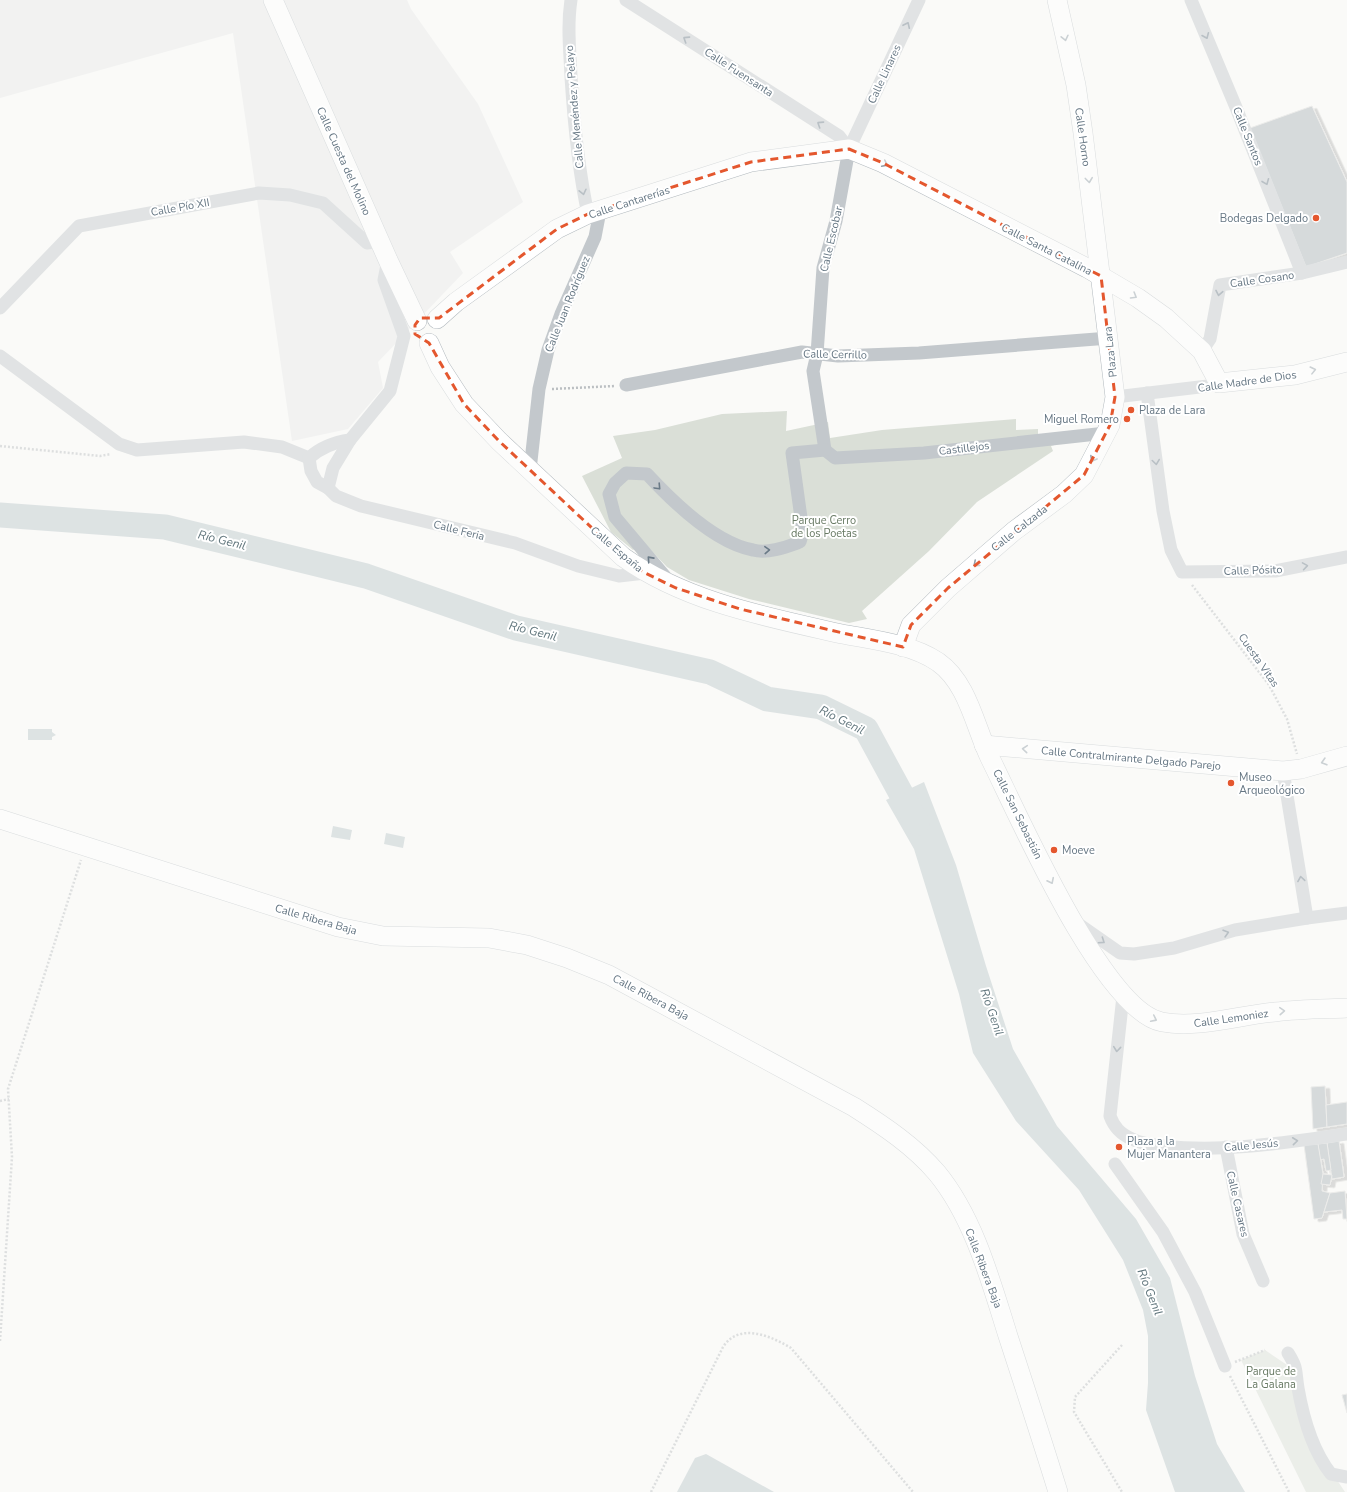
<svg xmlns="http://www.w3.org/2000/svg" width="1347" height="1492" viewBox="0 0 1347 1492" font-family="'Nunito Sans',sans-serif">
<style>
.built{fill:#e8e9e9}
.green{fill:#dadfd7}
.water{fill:#bbc7cb}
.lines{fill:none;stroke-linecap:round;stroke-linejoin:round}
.river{stroke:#bbc7cb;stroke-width:25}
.building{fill:#aab3b9;stroke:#dcdcda;filter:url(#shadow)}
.secondary-casing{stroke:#b3babf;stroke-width:20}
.path{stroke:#bbbfc2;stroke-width:2.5;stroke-dasharray:2 2;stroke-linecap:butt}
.street{stroke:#c3c8cc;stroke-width:13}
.secondary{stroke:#fff;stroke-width:19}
.oneway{stroke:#6a7a87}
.oneway2{stroke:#939fa8}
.marked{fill:none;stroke:#e4572e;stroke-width:3;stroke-dasharray:8 5;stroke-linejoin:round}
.poi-dot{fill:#e4572e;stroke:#fff;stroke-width:1.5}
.labels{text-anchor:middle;stroke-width:4;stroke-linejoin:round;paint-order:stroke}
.street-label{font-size:11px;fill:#657683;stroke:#fff}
.poi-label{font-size:11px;fill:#657683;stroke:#fff;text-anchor:start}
.park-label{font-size:11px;fill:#687a64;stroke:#fff}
.water-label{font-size:12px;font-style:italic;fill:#60757c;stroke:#fff}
</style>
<defs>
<filter id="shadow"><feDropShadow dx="4.5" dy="2.5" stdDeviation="0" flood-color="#0004"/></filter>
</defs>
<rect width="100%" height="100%" fill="#fafaf8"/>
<!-- built -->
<path class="built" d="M0 0H407L411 9 478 104 523 202 450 252 463 273 378 362 383 388 348 429 292 441 233 33 0 98Z"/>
<!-- green -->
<g class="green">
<path d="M787 411 786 431 828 422 830 438 882 430 1016 419V430L1038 429V438L1069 441 1051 446 1053 451 977 502 929 551 862 611 867 619 849 623 749 599 689 580 667 567 643 542 633 550 611 532 582 476 622 458 613 436 655 430 722 414Z"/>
<path d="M1265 1350 1287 1365 1317 1450 1345 1492H1306L1241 1360Z"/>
</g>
<!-- water -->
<g class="water">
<path d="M28 729H52V732L56 735 52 737V740H28Z"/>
<path d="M924 782 956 865 986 966 1013 1049 1057 1126 1136 1219 1170 1278 1195 1376 1217 1444 1245 1492H1175L1146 1410 1148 1383V1336L1143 1310 1123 1260 1079 1190 1016 1121 973 1053 959 994 914 849 886 800Z"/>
<path d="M333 826 352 830 350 840 331 837Z"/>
<path d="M386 833 405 837 403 848 384 844Z"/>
<path d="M706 1454 774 1492H677L695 1458Z"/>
</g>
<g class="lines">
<!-- river -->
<path class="river" d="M0 515 165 527 366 576 516 628 710 672 767 699 821 707 866 729 917 823"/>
</g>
<!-- building -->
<g class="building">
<path d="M1312 106 1347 182V253L1306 267 1250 128Z"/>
<path d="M1325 1086 1327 1127 1313 1129 1311 1087Z"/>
<path d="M1347 1102V1124L1327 1127 1326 1105Z"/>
<path d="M1339 1141 1344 1177 1332 1179 1327 1143Z"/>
<path d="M1327 1143 1331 1170 1326 1171 1324 1159 1320 1160 1318 1144Z"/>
<path d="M1318 1144 1323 1174 1322 1191 1330 1193 1322 1218 1314 1219 1304 1145Z"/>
<path d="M1323 1174 1332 1175 1330 1185 1321 1184Z"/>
<path d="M1345 1191 1347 1219H1343L1342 1210 1324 1212 1330 1193Z"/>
<path d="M1347 1394V1413L1342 1395Z"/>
</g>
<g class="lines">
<defs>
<g id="secondary">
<path d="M273 0 388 260 417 321"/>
<path d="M437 319 456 302 557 229 588 214 751 162 849 149 883 163 1087 268 1138 298 1166 318 1202 351 1219 383 1295 375 1347 362"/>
<path d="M429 343 440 367 464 404 499 441 623 557C686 602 767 617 842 634 874 640 911 644 938 662 968 683 975 727 990 758 1017 812 1103 1011 1162 1022 1197 1029 1240 1015 1275 1012 1299 1009 1323 1009 1347 1008"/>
<path d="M903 647 911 625 948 588 1014 531 1064 494 1084 475 1110 425 1115 397 1083 133 1076 85 1057 0"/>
<path d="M984 745 1283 771 1301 769 1347 756"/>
<path d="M0 819 338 927 383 936 489 938 527 945 567 958 609 975 854 1107C884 1126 914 1146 937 1173 974 1218 991 1282 1008 1336 1025 1388 1042 1440 1058 1492"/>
</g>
</defs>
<!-- secondary casing -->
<use href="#secondary" class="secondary-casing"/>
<!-- path -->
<g class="path">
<path d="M552 389 615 386"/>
<path d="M0 446 100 456 111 454"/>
<path d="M1192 585 1269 685 1287 719 1297 754"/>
<path d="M0 1101 9 1099"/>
<path d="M0 1341 12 1157 8 1089 81 860"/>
<path d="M1122 1345 1075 1397 1074 1412 1122 1492"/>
<path d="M1235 1362 1265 1350"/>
<path d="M1230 1376 1289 1492"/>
<path d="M651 1492 723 1347C739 1322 771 1336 791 1348L913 1492"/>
</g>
<!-- street -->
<g class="street">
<path d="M571 0C567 26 570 51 571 77 574 123 578 169 588 214"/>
<path d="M626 0 839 136 849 149"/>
<path d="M1191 0 1235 105 1302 273"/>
<path d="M0 308 79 226 259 193 290 195 323 203 367 243 380 241"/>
<path d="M1202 351 1210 339 1220 285 1302 273 1347 262"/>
<path d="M0 356 119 444 137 450 244 442 282 447 309 458"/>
<path d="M626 385 802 352 838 356 919 353 1109 338"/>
<path d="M1147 393 1163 511 1171 550 1182 572 1275 571 1347 557"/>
<path d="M1115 397 1208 386 1219 383"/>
<path d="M825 450 813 371 817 354 823 268 836 221 849 149 919 0"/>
<path d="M825 450 835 458 924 453 1106 433"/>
<path d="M309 458 311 471 317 482 328 488 336 496 361 506 515 543 578 566 619 576 645 573"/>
<path d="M309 458C321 447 335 442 350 440"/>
<path d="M530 470 539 389 548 350 561 314 595 237 600 211"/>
<path d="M328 488 333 468 350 440 390 391 404 336 384 280 388 260"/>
<path d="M668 580 615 517 609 494 615 483 626 473 647 474C672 501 715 543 753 550 768 554 786 547 800 542L803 532 792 453 825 450"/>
<path d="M1283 771 1307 918"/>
<path d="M1077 923 1120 953 1134 954 1174 948 1235 930 1307 918 1347 913"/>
<path d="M1123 996 1110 1116C1114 1127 1120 1134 1132 1139 1141 1144 1154 1145 1164 1146 1224 1153 1288 1142 1347 1134"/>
<path d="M1226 1147 1243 1234 1263 1281"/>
<path d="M1115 1164 1163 1232 1195 1292 1225 1366"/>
<path d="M1288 1353C1298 1369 1295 1370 1298 1388 1303 1417 1312 1450 1331 1474L1347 1477"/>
</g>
<!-- secondary -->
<use href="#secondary" class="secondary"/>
</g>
<!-- one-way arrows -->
<defs><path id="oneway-chevron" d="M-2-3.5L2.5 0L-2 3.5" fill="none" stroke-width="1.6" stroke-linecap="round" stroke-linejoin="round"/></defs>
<g class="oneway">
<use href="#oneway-chevron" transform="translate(907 25) rotate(-65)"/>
<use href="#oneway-chevron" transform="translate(1206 36) rotate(67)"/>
<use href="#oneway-chevron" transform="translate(686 39) rotate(-147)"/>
<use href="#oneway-chevron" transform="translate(820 124) rotate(-147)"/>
<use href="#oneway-chevron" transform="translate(1266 182) rotate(68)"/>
<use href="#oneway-chevron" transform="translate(583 192) rotate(77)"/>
<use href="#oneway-chevron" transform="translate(1219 293) rotate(101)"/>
<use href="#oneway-chevron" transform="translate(1156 462) rotate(82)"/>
<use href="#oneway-chevron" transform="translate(658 487) rotate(47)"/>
<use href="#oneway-chevron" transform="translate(767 550) rotate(-3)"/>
<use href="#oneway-chevron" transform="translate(650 559) rotate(-132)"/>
<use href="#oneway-chevron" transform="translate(1305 566) rotate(-9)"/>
<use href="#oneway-chevron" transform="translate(1301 879) rotate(-99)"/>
<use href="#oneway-chevron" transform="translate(1226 933) rotate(-16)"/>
<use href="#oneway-chevron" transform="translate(1102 941) rotate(34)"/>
<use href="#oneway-chevron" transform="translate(1117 1049) rotate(96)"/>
<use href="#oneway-chevron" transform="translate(1295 1141) rotate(-6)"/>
</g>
<g class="oneway2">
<use href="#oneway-chevron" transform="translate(1065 38) rotate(77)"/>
<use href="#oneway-chevron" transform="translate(885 164) rotate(26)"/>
<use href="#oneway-chevron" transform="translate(1089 180) rotate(83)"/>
<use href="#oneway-chevron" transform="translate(1134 296) rotate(31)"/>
<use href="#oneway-chevron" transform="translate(1313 370) rotate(-14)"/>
<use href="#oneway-chevron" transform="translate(1093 459) rotate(119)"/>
<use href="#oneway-chevron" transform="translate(976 564) rotate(139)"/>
<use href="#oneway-chevron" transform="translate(1025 749) rotate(-175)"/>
<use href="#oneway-chevron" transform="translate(1324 762) rotate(164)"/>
<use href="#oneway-chevron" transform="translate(1051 881) rotate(64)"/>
<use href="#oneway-chevron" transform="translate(1282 1011) rotate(-4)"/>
<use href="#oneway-chevron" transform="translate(1154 1019) rotate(26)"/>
</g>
<!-- marked area -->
<path d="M0 0H1347V1492H0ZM849 149 883 163 1101 276 1115 397 1110 425 1084 475 948 588 911 625 903 647 740 609 676 588 645 573 623 557 499 441 464 404 429 343 415 334V325L420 318H439L557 229 588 214 751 162Z" fill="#fafaf8" fill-opacity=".55" fill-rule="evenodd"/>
<path class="marked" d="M849 149 883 163 1101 276 1115 397 1110 425 1084 475 948 588 911 625 903 647 740 609 676 588 645 573 623 557 499 441 464 404 429 343 415 334V325L420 318H439L557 229 588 214 751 162Z"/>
<!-- markers -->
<g class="poi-dot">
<circle cx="1316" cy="218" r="4"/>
<circle cx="1131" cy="410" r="4"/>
<circle cx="1127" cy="419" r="4"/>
<circle cx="1231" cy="783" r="4"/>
<circle cx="1054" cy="850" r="4"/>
<circle cx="1119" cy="1147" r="4"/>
</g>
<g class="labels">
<!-- street labels -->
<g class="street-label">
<text transform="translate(739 72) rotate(33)" y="4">Calle Fuensanta</text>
<text transform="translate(884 74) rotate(-65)" y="4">Calle Linares</text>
<text transform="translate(574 107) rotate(-95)" y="4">Calle Menéndez y Pelayo</text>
<text transform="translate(1248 136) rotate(68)" y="4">Calle Santos</text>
<text transform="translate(1083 137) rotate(82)" y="4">Calle Horno</text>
<text transform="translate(344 161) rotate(66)" y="4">Calle Cuesta del Molino</text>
<text transform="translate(629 202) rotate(-18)" y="4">Calle Cantarerías</text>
<text transform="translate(180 207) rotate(-10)" y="4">Calle Pío XII</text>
<text transform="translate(831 239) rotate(-77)" y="4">Calle Escobar</text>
<text transform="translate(1047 249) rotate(27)" y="4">Calle Santa Catalina</text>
<text transform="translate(1262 279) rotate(-8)" y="4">Calle Cosano</text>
<text transform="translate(567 304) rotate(-68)" y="4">Calle Juan Rodríguez</text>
<text transform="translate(1110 352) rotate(-96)" y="4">Plaza Lara</text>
<text transform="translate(835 354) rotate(1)" y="4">Calle Cerrillo</text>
<text transform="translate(1247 381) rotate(-8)" y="4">Calle Madre de Dios</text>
<text transform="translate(964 448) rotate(-7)" y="4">Castillejos</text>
<text transform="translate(1019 528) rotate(-38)" y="4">Calle Calzada</text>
<text transform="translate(459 530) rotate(14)" y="4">Calle Feria</text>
<text transform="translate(617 549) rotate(40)" y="4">Calle España</text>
<text transform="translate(1253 570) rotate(-2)" y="4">Calle Pósito</text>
<text transform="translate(1259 660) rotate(55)" y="4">Cuesta Vitas</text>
<text transform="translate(1131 758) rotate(5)" y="4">Calle Contralmirante Delgado Parejo</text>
<text transform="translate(1018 814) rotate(64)" y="4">Calle San Sebastián</text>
<text transform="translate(316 919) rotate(16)" y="4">Calle Ribera Baja</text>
<text transform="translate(651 997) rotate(28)" y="4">Calle Ribera Baja</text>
<text transform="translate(1231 1018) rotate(-8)" y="4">Calle Lemoniez</text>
<text transform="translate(1251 1145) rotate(-5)" y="4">Calle Jesús</text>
<text transform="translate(1238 1204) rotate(77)" y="4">Calle Casares</text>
<text transform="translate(984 1268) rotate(69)" y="4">Calle Ribera Baja</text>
</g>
<!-- poi labels -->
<g class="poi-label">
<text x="1308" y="222" text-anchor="end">Bodegas Delgado</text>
<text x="1139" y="414">Plaza de Lara</text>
<text x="1119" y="423" text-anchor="end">Miguel Romero</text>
<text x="1239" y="781">Museo<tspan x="1239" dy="13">Arqueológico</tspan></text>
<text x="1062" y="854">Moeve</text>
<text x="1127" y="1145">Plaza a la<tspan x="1127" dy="13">Mujer Manantera</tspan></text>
</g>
<!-- park labels -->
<g class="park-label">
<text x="824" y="524">Parque Cerro<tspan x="824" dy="13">de los Poetas</tspan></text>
<text x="1271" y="1375">Parque de<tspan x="1271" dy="13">La Galana</tspan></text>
</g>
<!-- water labels -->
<g class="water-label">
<text transform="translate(222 540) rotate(14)" y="4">Río Genil</text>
<text transform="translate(533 631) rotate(14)" y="4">Río Genil</text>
<text transform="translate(842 720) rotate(27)" y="4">Río Genil</text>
<text transform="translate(992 1012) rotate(71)" y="4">Río Genil</text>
<text transform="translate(1150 1292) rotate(68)" y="4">Río Genil</text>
</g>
</g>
</svg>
